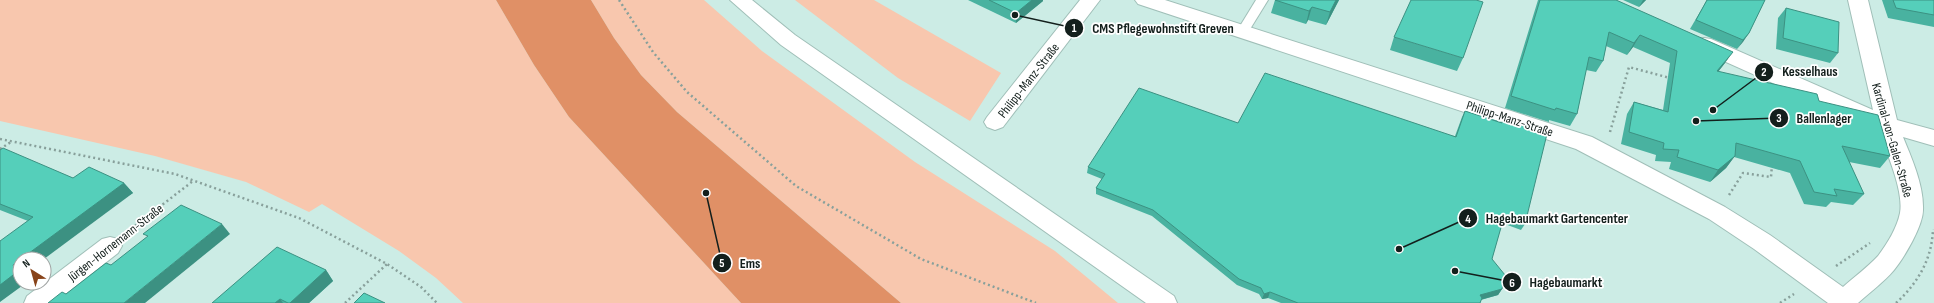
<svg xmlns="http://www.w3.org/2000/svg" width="1934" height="303" viewBox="0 0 1934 303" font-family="'Sofia Sans Condensed',sans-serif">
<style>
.green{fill:#f8c7ae}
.water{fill:#e09066}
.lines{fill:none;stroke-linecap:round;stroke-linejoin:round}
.lane-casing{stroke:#a0bfb8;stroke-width:2}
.street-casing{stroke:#a0bfb8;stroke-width:2}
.secondary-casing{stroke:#a0bfb8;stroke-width:2}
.path{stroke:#88a09b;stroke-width:2.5;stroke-dasharray:2 3;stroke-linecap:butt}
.lane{fill:#fff;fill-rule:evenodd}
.street{fill:#fff;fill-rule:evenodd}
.secondary{fill:#fff;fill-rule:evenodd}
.wall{fill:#49b2a0}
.shaded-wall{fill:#3c9182}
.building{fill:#55cfba;stroke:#3c9182}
.labels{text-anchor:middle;stroke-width:3.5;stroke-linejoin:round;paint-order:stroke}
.street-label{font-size:13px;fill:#131f1c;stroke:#fff}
.leader{fill:none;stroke:#131f1c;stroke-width:1.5}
.callout-dot{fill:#131f1c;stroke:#fff;stroke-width:1.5}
.mark-label{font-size:12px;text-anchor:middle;font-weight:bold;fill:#fff}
.callout-label{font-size:14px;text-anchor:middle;font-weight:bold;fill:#131f1c;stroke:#fff;stroke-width:3.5;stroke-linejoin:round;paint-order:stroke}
</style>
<rect width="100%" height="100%" fill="#ccece5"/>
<!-- green -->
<g class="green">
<path d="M0 0H496L534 65 569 117 741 303H463L436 278 399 251 322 204 309 212 246 182 155 156 0 121Z"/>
<path d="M591 0H704L762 51 915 162 1055 251 1118 303H901L677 112 641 75 614 38Z"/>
<path d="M795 0H874L1001 73 970 121 898 78Z"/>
</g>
<!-- water -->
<path class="water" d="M496 0H591L614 38 641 75 677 112 901 303H741L569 117 534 65Z"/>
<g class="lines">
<defs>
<path id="lane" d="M1256 0H1268L1247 34H1239L1237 31Z"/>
<g id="street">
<path d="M1080 0H1100L1003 127 995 130 987 127 984 122 987 117Z"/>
<path d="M1135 0H1165L1592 137 1725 207 1770 235 1843 287C1854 277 1868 267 1878 256 1887 244 1897 228 1900 213 1904 191 1886 150 1878 130L1697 49 1694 44 1697 39 1704 38 1711 39 1873 110 1848 0H1868L1897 120 1934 130V146L1903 137C1912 159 1924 186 1923 210 1923 226 1904 258 1894 270 1884 282 1870 292 1858 303H1828L1754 249 1709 219 1576 149 1138 4Z"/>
<path d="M110 237 118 239 122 246 118 253 54 303H24L27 296 102 239Z"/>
</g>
<path id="secondary" d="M730 0H752L795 35 1174 296 1177 303H1146L781 45Z"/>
</defs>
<!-- lane casing -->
<use href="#lane" class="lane-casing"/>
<!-- street casing -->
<use href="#street" class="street-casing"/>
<!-- secondary casing -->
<use href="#secondary" class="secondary-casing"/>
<!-- path -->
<g class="path">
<path d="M619 0 653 52 687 92 796 186 921 259 1036 303"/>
<path d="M1610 132 1629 67 1670 78"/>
<path d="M0 139 175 174 299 218 387 264 421 287 437 303"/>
<path d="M0 149 11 142"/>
<path d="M1729 195 1743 173 1771 177 1772 165"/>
<path d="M127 232 193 181"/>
<path d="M1836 266 1870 243"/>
<path d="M345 303 387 264"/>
<path d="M1780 303 1794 294"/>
<path d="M1896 303C1918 283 1932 259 1933 229"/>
</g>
<!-- lane -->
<use href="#lane" class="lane"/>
<!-- street -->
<use href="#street" class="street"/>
<!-- secondary -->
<use href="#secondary" class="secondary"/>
</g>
<!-- wall -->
<g class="wall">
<path d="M968 0H1043V1L1016 23Z"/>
<path d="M1275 0H1339L1326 25 1308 20 1306 24 1271 13Z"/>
<path d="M1538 0H1616L1725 63 1718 72 1819 101 1890 156 1880 168 1849 162 1864 194 1853 205 1831 202 1826 207 1804 204 1790 173 1734 157 1726 168 1710 182 1669 169 1671 162 1655 161 1656 155 1621 144 1627 114 1634 102 1663 110 1670 63 1633 47 1627 55 1606 46 1603 61 1596 72 1586 70 1577 114 1570 126 1549 120V122L1505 108Z"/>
<path d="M1623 0H1646L1639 7Z"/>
<path d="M1707 0H1765L1749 33 1737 49 1690 29Z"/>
<path d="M1882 0H1934V27L1888 18Z"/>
<path d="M1786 8 1838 53 1830 63 1776 49 1778 18Z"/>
<path d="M1394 37 1463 58 1457 71 1390 50Z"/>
<path d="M1465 111 1502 122 1503 119 1525 224 1521 230 1502 223 1492 259 1502 289 1498 295 1481 300 1480 303H1281L1268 298 1262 299 1259 294 1237 285 1152 216 1096 194V188L1102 179 1087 173 1088 167 1238 123 1455 136 1462 117Z"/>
<path d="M0 150 73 178 124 183 133 193 20 259 0 302 28 221 0 210Z"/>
<path d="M326 270 333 281 309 303H212Z"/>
</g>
<!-- shaded-wall -->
<g class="shaded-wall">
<path d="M1032 0H1043V1L1016 23V13Z"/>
<path d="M1336 0H1339L1326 25 1330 12Z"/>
<path d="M1643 0H1646L1639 7Z"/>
<path d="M1312 7 1308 20 1306 24 1309 11Z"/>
<path d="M1749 33 1743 42 1737 49 1743 40Z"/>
<path d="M1640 35 1633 47 1627 55 1634 43Z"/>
<path d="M1733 52 1725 63 1709 83 1717 71Z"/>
<path d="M1735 156 1726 168 1710 182 1718 170Z"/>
<path d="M124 183 133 193 44 259H21Z"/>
<path d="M222 224 230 234 145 303H124Z"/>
<path d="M20 260V283H26L0 302V285L13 265Z"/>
<path d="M326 270 333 281 309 303H290Z"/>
<path d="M1502 289 1498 295 1476 301 1480 295Z"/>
<path d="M1270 292 1268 298 1262 299 1264 294Z"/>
<path d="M280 299 283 303H275Z"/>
</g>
<!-- building -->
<g class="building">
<path d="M989 0H1032L1016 13Z"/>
<path d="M1275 0H1336L1330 12 1312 7 1309 11Z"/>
<path d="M1411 0H1476L1483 2 1463 58 1394 37Z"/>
<path d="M1540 0H1616L1733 52 1717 71 1817 94 1819 101 1878 115 1890 156 1842 146 1864 194 1834 189 1837 196 1814 192 1800 161 1736 143 1735 156 1718 170 1677 157 1679 150 1663 149 1664 143 1629 132 1634 102 1668 112 1677 51 1640 35 1634 43 1609 32 1603 61 1589 57 1577 114 1556 108 1555 110 1511 96Z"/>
<path d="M1707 0H1765L1749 33 1743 40 1696 20Z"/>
<path d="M1893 0H1934V15L1896 8Z"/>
<path d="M1786 8 1839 22 1838 53 1783 38Z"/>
<path d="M1265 73 1456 137 1465 111 1502 123 1503 119 1547 134 1525 224 1504 217 1492 259 1505 275 1502 289 1480 295 1482 298 1480 303H1298L1270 292 1264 294 1261 288 1239 279 1153 210 1096 188 1105 174 1088 167 1139 88 1238 123Z"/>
<path d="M3 148 73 178 89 167 124 183 21 259H20V260L13 265 17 272 0 285V241L33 217 0 204V150Z"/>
<path d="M181 205 222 224 124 303H48L62 292 66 294 106 263 111 265 148 236 143 234Z"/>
<path d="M277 247 326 270 290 303H288L280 299 275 303H212Z"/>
<path d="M364 293 385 303H354Z"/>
</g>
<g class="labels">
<!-- street labels -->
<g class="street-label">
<text transform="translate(1028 80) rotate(-52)" y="5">Philipp-Manz-Straße</text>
<text transform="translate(1510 118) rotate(18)" y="5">Philipp-Manz-Straße</text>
<text transform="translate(1893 140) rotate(74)" y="5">Kardinal-von-Galen-Straße</text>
<text transform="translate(115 242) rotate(-38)" y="5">Jürgen-Hornemann-Straße</text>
</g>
</g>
<!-- callouts -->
<path class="leader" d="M1015 15L1074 28M1713 110L1764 72M1696 121L1779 118M1399 249L1468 218M706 193L722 263M1455 271L1512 282"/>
<g class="callout-dot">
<circle cx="1015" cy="15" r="4"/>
<circle cx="1713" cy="110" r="4"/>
<circle cx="1696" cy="121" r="4"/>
<circle cx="1399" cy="249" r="4"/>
<circle cx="706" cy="193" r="4"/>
<circle cx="1455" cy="271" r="4"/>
<circle cx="1074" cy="28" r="10"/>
<circle cx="1764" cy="72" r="10"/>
<circle cx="1779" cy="118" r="10"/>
<circle cx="1468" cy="218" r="10"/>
<circle cx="722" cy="263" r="10"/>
<circle cx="1512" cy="282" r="10"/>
</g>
<g class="mark-label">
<text x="1074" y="32">1</text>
<text x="1764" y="76">2</text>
<text x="1779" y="122">3</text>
<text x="1468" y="223">4</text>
<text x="722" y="267">5</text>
<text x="1512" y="287">6</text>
</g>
<g class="callout-label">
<text x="1163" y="33">CMS Pflegewohnstift Greven</text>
<text x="1810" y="76">Kesselhaus</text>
<text x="1824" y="123">Ballenlager</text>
<text x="1557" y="223">Hagebaumarkt Gartencenter</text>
<text x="750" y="268">Ems</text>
<text x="1566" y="287">Hagebaumarkt</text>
</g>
<!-- north arrow -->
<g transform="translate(32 271) rotate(323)"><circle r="19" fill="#ffffff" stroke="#a1a5a4"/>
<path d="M0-3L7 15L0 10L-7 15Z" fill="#88431a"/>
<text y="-6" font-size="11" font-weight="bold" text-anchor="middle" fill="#131f1c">N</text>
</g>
</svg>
